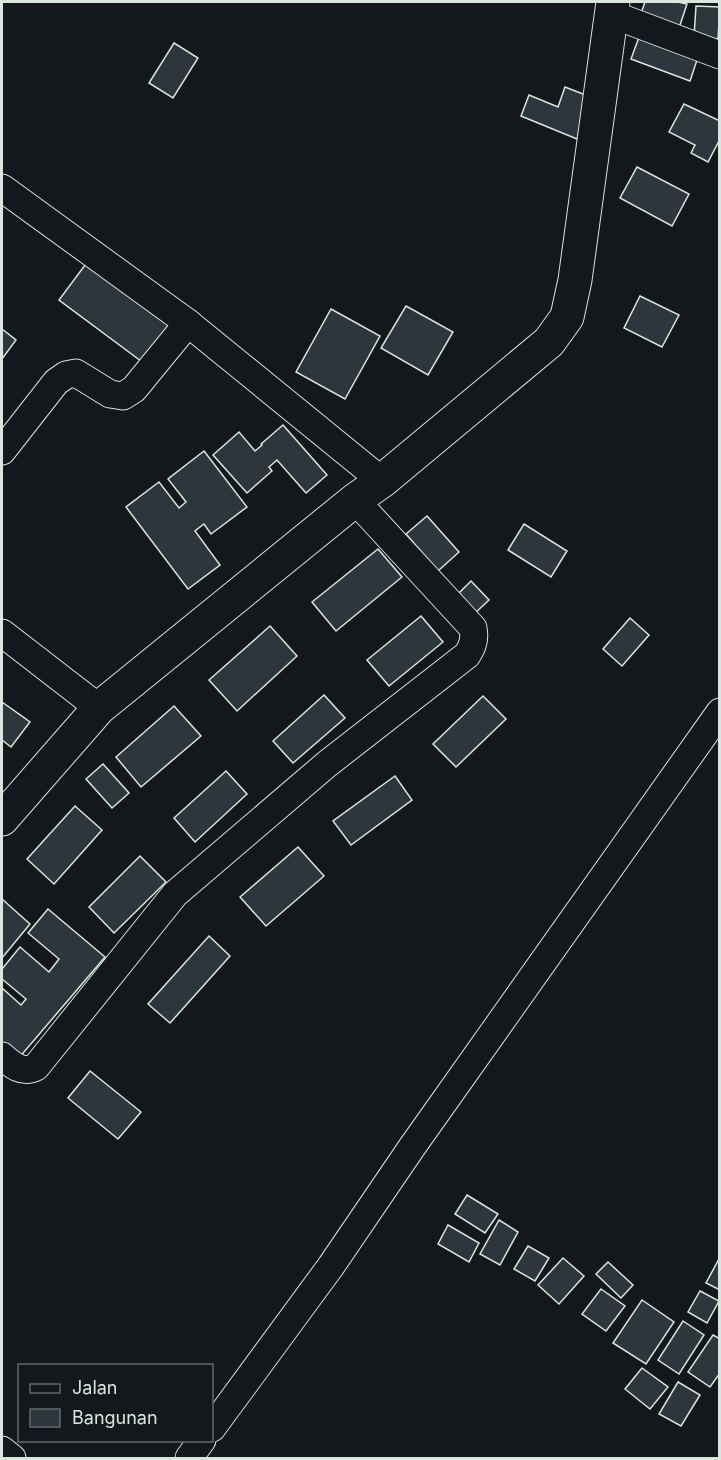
<svg xmlns="http://www.w3.org/2000/svg" width="721" height="1460" viewBox="0 0 721 1460" font-family="Inter,sans-serif">
<style>
.building{fill:#2c363c;stroke:#d8e6dc;stroke-width:1.5}
.lines{fill:none;stroke-linecap:round;stroke-linejoin:round}
.minor-casing{stroke:#d8e6dc;stroke-width:29}
.major-casing{stroke:#d8e6dc;stroke-width:35}
.minor{stroke:#14181c;stroke-width:27}
.major{stroke:#14181c;stroke-width:33}
</style>
<rect width="100%" height="100%" fill="#14181c"/>
<!-- building -->
<g class="building">
<path d="M645 2H678L687 4 677 34 638 22Z"/>
<path d="M696 6 720 7 718 39 694 37Z"/>
<path d="M642 29 700 51 690 81 631 59Z"/>
<path d="M174 43 198 58 173 98 149 83Z"/>
<path d="M565 87 593 98 577 139 521 116 529 95 558 107Z"/>
<path d="M684 104 720 121V139L708 162 691 153 695 145 669 132Z"/>
<path d="M637 167 689 194 672 226 620 198Z"/>
<path d="M88 261 174 324 145 364 59 300Z"/>
<path d="M640 296 679 315 662 347 624 328Z"/>
<path d="M406 306 453 332 428 375 381 348Z"/>
<path d="M331 309 380 336 345 399 296 372Z"/>
<path d="M2 329 16 340 2 359Z"/>
<path d="M283 425 327 475 306 493 277 460 269 467 272 471 247 493 213 455 239 432 255 451 262 445 261 444Z"/>
<path d="M204 451 247 507 211 534 204 524 195 531 220 565 188 589 126 507 159 482 179 508 186 502 168 479Z"/>
<path d="M427 516 459 552 438 571 406 534Z"/>
<path d="M524 524 567 551 551 577 508 550Z"/>
<path d="M378 549 402 577 336 631 312 602Z"/>
<path d="M471 581 489 600 473 615 456 596Z"/>
<path d="M421 616 443 642 389 686 367 660Z"/>
<path d="M630 618 649 635 622 666 603 649Z"/>
<path d="M270 626 297 656 237 711 209 680Z"/>
<path d="M324 695 345 718 293 763 273 741Z"/>
<path d="M483 696 506 719 456 767 433 744Z"/>
<path d="M2 702 30 722 11 747 2 740Z"/>
<path d="M174 706 201 736 141 787 116 757Z"/>
<path d="M103 764 129 793 112 808 86 779Z"/>
<path d="M226 771 247 794 195 842 174 818Z"/>
<path d="M395 776 412 800 351 845 333 821Z"/>
<path d="M75 806 102 830 54 884 27 859Z"/>
<path d="M298 847 324 876 266 926 240 897Z"/>
<path d="M140 856 166 882 114 933 89 907Z"/>
<path d="M2 899 30 924 2 958Z"/>
<path d="M48 909 105 957 18 1059 2 1045V988L21 1005 26 999 2 979V969L20 947 49 972 59 959 28 933Z"/>
<path d="M209 936 230 956 170 1023 148 1004Z"/>
<path d="M90 1071 141 1112 118 1139 68 1098Z"/>
<path d="M467 1195 498 1214 485 1233 455 1214Z"/>
<path d="M499 1220 518 1232 500 1265 480 1254Z"/>
<path d="M448 1225 479 1243 469 1262 438 1244Z"/>
<path d="M528 1246 549 1258 535 1281 514 1269Z"/>
<path d="M720 1257V1290L706 1283Z"/>
<path d="M563 1258 584 1276 559 1304 538 1285Z"/>
<path d="M608 1262 633 1285 621 1298 596 1274Z"/>
<path d="M601 1289 625 1306 606 1331 582 1314Z"/>
<path d="M700 1291 719 1301 707 1323 688 1312Z"/>
<path d="M642 1300 674 1322 646 1364 613 1343Z"/>
<path d="M683 1321 704 1335 679 1374 658 1360Z"/>
<path d="M713 1335 720 1339V1373L710 1387 688 1372Z"/>
<path d="M642 1368 668 1387 650 1409 625 1389Z"/>
<path d="M678 1382 700 1395 681 1426 659 1414Z"/>
</g>
<g class="lines">
<defs>
<g id="minor">
<path d="M611 14 720 55"/>
<path d="M2 188 188 323 382 481"/>
<path d="M2 451 56 382 66 375 76 373 110 394 123 396 134 389 188 323"/>
<path d="M2 633 99 708"/>
<path d="M2 1056C12 1065 22 1074 36 1067L175 894 327 764 467 655C473 646 475 639 473 628L355 500"/>
<path d="M212 1428 331 1266 412 1147 720 712"/>
<path d="M2 1450 12 1458"/>
<path d="M189 1458 202 1440"/>
</g>
<path id="major" d="M2 819 99 708 355 500 382 481 549 342 567 317 575 280 613 2"/>
</defs>
<!-- minor casing -->
<use href="#minor" class="minor-casing"/>
<!-- major casing -->
<use href="#major" class="major-casing"/>
<!-- minor -->
<use href="#minor" class="minor"/>
<!-- major -->
<use href="#major" class="major"/>
</g>
<!-- border -->
<rect width="721" height="1460" fill="none" stroke="#d8e6dc" stroke-width="6"/>
<!-- legend -->
<rect x="18" y="1364" width="195" height="78" fill="#14181c" stroke="#626a69" stroke-width="1.5"/>
<rect x="30" y="1384" width="30" height="9" fill="#14181c" stroke="#626a69" stroke-width="1.5"/>
<text x="72" y="1394" font-size="18" fill="#d8e6dc">Jalan</text>
<rect x="30" y="1409" width="30" height="18" fill="#2c363c" stroke="#626a69" stroke-width="1.5"/>
<text x="72" y="1424" font-size="18" fill="#d8e6dc">Bangunan</text>
</svg>
